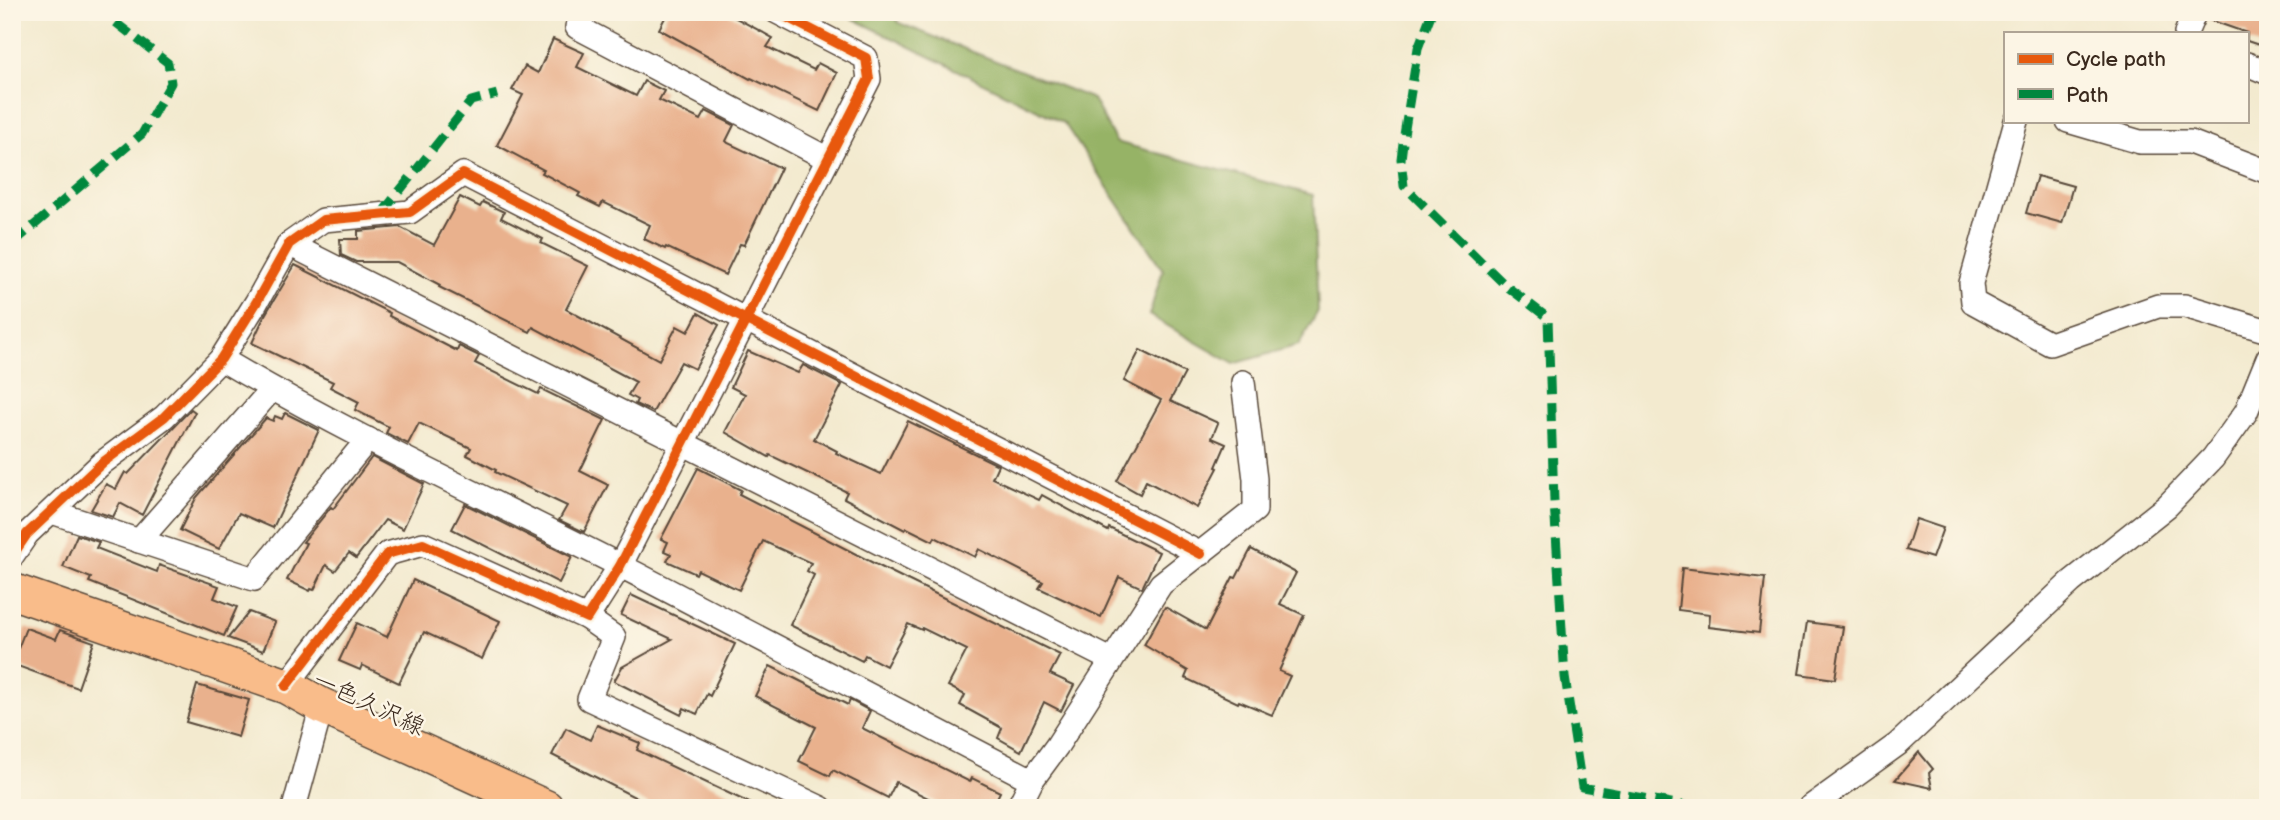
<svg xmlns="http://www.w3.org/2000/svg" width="2280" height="820" viewBox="0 0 2280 820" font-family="'Balsamiq Sans','Klee One',sans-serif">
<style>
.forest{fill:#96b366;stroke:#686e42;stroke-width:2}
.building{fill:#e9b18d}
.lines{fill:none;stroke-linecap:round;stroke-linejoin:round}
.minor-casing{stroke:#574739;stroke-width:26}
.primary-casing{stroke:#574739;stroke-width:38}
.minor{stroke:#fff;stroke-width:23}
.primary{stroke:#f9bc8a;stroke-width:35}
.quiet{stroke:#00873e;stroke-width:9;stroke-dasharray:18 9;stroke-linecap:butt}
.cycleway-casing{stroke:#fcf5e5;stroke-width:15}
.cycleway{stroke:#e8590c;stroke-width:10}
.labels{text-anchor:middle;stroke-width:5;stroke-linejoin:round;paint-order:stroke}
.street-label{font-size:24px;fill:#3b2a1e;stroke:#fcf5e5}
</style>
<rect width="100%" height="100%" fill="#fcf5e5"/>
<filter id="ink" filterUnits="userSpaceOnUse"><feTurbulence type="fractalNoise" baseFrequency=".0143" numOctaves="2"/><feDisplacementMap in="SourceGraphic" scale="14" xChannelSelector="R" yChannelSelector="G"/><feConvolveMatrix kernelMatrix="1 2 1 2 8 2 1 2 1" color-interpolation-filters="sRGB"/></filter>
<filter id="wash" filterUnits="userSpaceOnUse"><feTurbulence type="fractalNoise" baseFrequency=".00686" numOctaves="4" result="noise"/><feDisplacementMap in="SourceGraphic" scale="28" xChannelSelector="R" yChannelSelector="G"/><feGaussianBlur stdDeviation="1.57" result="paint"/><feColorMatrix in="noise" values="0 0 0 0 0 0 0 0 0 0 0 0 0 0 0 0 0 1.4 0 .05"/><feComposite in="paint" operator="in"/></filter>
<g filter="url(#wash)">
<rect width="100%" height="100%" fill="#f3eacf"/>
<!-- forest -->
<path class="forest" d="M840 12H891L899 23 1093 99 1116 142 1313 195 1318 311 1299 345 1234 364 1149 315 1163 270 1064 123Z"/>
<g id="blocks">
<!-- building -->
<g class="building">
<path d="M668 12H725L773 38 767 47 814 70 818 63 837 73 819 111 751 78 750 79 659 29Z"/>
<path d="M2209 12H2268V48L2247 41V33L2207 19Z"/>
<path d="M553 39 584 53 577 67 636 96 644 81 664 91 659 100 701 120 706 111 734 125 726 141 728 143 781 168 744 245 740 244 725 275 666 247 665 249 644 239 650 225 603 202 600 207 578 196 580 193 542 173 544 170 497 145 523 95 512 90 525 66 538 73Z"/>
<path d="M2037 176 2073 186 2062 223 2026 213Z"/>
<path d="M460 197 480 207 483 202 504 212 501 218 543 239 541 243 588 266 566 309 659 360 677 326 688 332 698 313 719 325 695 369 681 362 653 412 635 404 637 400 628 395 636 382 533 327 530 332 439 287 440 285 397 262H356L341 255 340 239H358V231L400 227 434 245Z"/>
<path d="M295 265 390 313 389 316 457 351 459 346 479 356 475 363 538 394 541 389 605 420 580 471 608 485 584 532 559 520 567 506 495 472 496 470 467 455 471 448 419 423 408 444 386 433 389 427 355 410 359 402 330 387 333 382 252 343 265 315Z"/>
<path d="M1140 350 1185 373 1170 401 1218 423 1212 438 1226 444 1216 467 1218 468 1197 508 1146 481 1140 494 1117 481 1161 400 1124 381Z"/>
<path d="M748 351 798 373 803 365 842 385 814 439 837 451 836 453 881 474 908 421 998 465 992 478 1039 500 1042 495 1108 531 1109 528 1159 552 1143 586 1142 588 1119 577 1101 617 1039 588 1043 582 979 549 975 557 935 537 933 541 907 528 905 530 844 498 847 492 770 455 769 457 725 432 745 394 731 387Z"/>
<path d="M191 409 195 412 142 515 120 503 113 517 91 510 106 484 116 489 125 472 128 474Z"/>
<path d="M285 413 319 430 273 528 239 513 219 549 180 530 196 498 266 418 273 421 275 416 282 419Z"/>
<path d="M372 457 424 484 403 529 385 520 356 558 349 553 335 571 326 565 314 590 311 589 310 591 287 580 306 543 303 542 331 507 333 509Z"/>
<path d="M698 468 741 490 739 494 885 569 1060 655 1050 674 1074 685 1061 711 1044 702 1021 751 998 738 1002 728 960 705 965 695 948 686 967 650 922 628V630L908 624 886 666 865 655 862 661 790 625 814 575 807 571 811 563 763 541 739 590 698 570 696 574 667 561 671 554 664 551 668 542 661 539Z"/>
<path d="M465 504 572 557 559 583 452 529Z"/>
<path d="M1916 519 1943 528 1932 558 1906 550Z"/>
<path d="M77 535 99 542 96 548 157 572 159 565 219 586 214 598 237 607 224 636 89 582 91 578 63 567Z"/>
<path d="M1251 549 1296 573 1280 604 1304 615 1279 671 1290 676 1272 715 1239 701 1238 703 1185 678 1188 671 1144 645 1165 607 1206 630 1233 577 1236 578Z"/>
<path d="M1682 568 1765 578 1759 633 1709 627 1710 614 1678 610Z"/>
<path d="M413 580 500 621 482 659 424 632 399 683 362 665 360 670 339 661 357 623 387 637Z"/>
<path d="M631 595 735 644 710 696 707 694 697 714 684 708 681 715 614 681 622 667 672 639 621 615Z"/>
<path d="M249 612 275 622 263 651 228 638Z"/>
<path d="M1807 622 1843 627 1835 679 1799 674Z"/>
<path d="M26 628 56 639 60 630 94 642 78 688 12 664Z"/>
<path d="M770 666 848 705 850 700 870 711 862 728 970 782 972 778 1000 792 992 808H948L896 782 888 798 833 770 830 776 799 761 816 727 755 696Z"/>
<path d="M197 685 249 700 238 737 186 722Z"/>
<path d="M597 725 640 743 637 750 760 808H656L552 755 566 728 590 740Z"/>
<path d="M1919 752 1933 769 1929 773 1932 788 1895 780Z"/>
</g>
</g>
</g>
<g filter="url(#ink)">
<use href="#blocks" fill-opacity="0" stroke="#574739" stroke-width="2"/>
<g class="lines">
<defs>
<g id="minor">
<path d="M585 12 577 27 828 159"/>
<path d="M2186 33 2195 12"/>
<path d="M2247 64 2268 73"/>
<path d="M2016 121 1971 283 1973 302 2050 344 2158 306H2185L2268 331"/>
<path d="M2068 121 2140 142H2190L2268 172"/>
<path d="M289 244 1111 660"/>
<path d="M221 359C349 435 485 497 617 564 756 635 894 708 1032 780"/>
<path d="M52 512 254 579 368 439"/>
<path d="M139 541 272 389"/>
<path d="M12 556 27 534 102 463 164 417 221 359 256 303 289 244 323 220 410 212 463 174 1201 554"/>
<path d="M587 618 614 637 589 699 821 808"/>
<path d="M286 686 387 554 423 544 587 618 620 566 869 79 866 58 777 12"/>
<path d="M294 808 322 706"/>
<path d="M1018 808 1032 780 1057 746 1161 584 1255 510V479L1243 382"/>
<path d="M1809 808 1898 744 2071 582 2167 506 2213 458 2246 412 2268 358"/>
</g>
<path id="primary" d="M12 591 286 686 322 706 546 808"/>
</defs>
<!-- minor casing -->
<use href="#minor" class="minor-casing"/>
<!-- primary casing -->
<use href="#primary" class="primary-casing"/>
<!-- minor -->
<use href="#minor" class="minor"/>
<!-- primary -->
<use href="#primary" class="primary"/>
<!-- quiet -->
<g class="quiet">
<path d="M1432 12 1418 48 1404 135 1401 159 1404 186 1505 285 1548 318 1554 502 1565 677 1582 787 1699 808"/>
<path d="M382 213 471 101 497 94"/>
<path d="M12 244 142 134 171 83 168 63 102 12"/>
</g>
<defs>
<g id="cycleway">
<path d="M12 556 27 534 102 463 164 417 221 359 256 303 289 244 323 220 410 212 463 174 1201 554"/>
<path d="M286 686 387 554 423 544 587 618 620 566 869 79 866 58 777 12"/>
</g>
</defs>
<!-- cycleway casing -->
<use href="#cycleway" class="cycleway-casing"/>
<!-- cycleway -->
<use href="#cycleway" class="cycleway"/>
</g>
</g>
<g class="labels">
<!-- street labels -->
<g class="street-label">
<text transform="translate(369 703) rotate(25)" y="8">一色久沢線</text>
</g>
</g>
<!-- margin -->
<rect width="2280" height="820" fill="none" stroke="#fcf5e5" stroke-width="42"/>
<!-- legend -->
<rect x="2004" y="32" width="245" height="91" fill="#fcf5e5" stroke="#afa495" stroke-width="2"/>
<rect x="2018" y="54" width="35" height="10" fill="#e8590c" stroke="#afa495" stroke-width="2"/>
<text x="2066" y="66" font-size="21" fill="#3b2a1e">Cycle path</text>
<rect x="2018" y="89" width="35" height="10" fill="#00873e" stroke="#afa495" stroke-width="2"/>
<text x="2066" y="102" font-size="21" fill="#3b2a1e">Path</text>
</svg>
